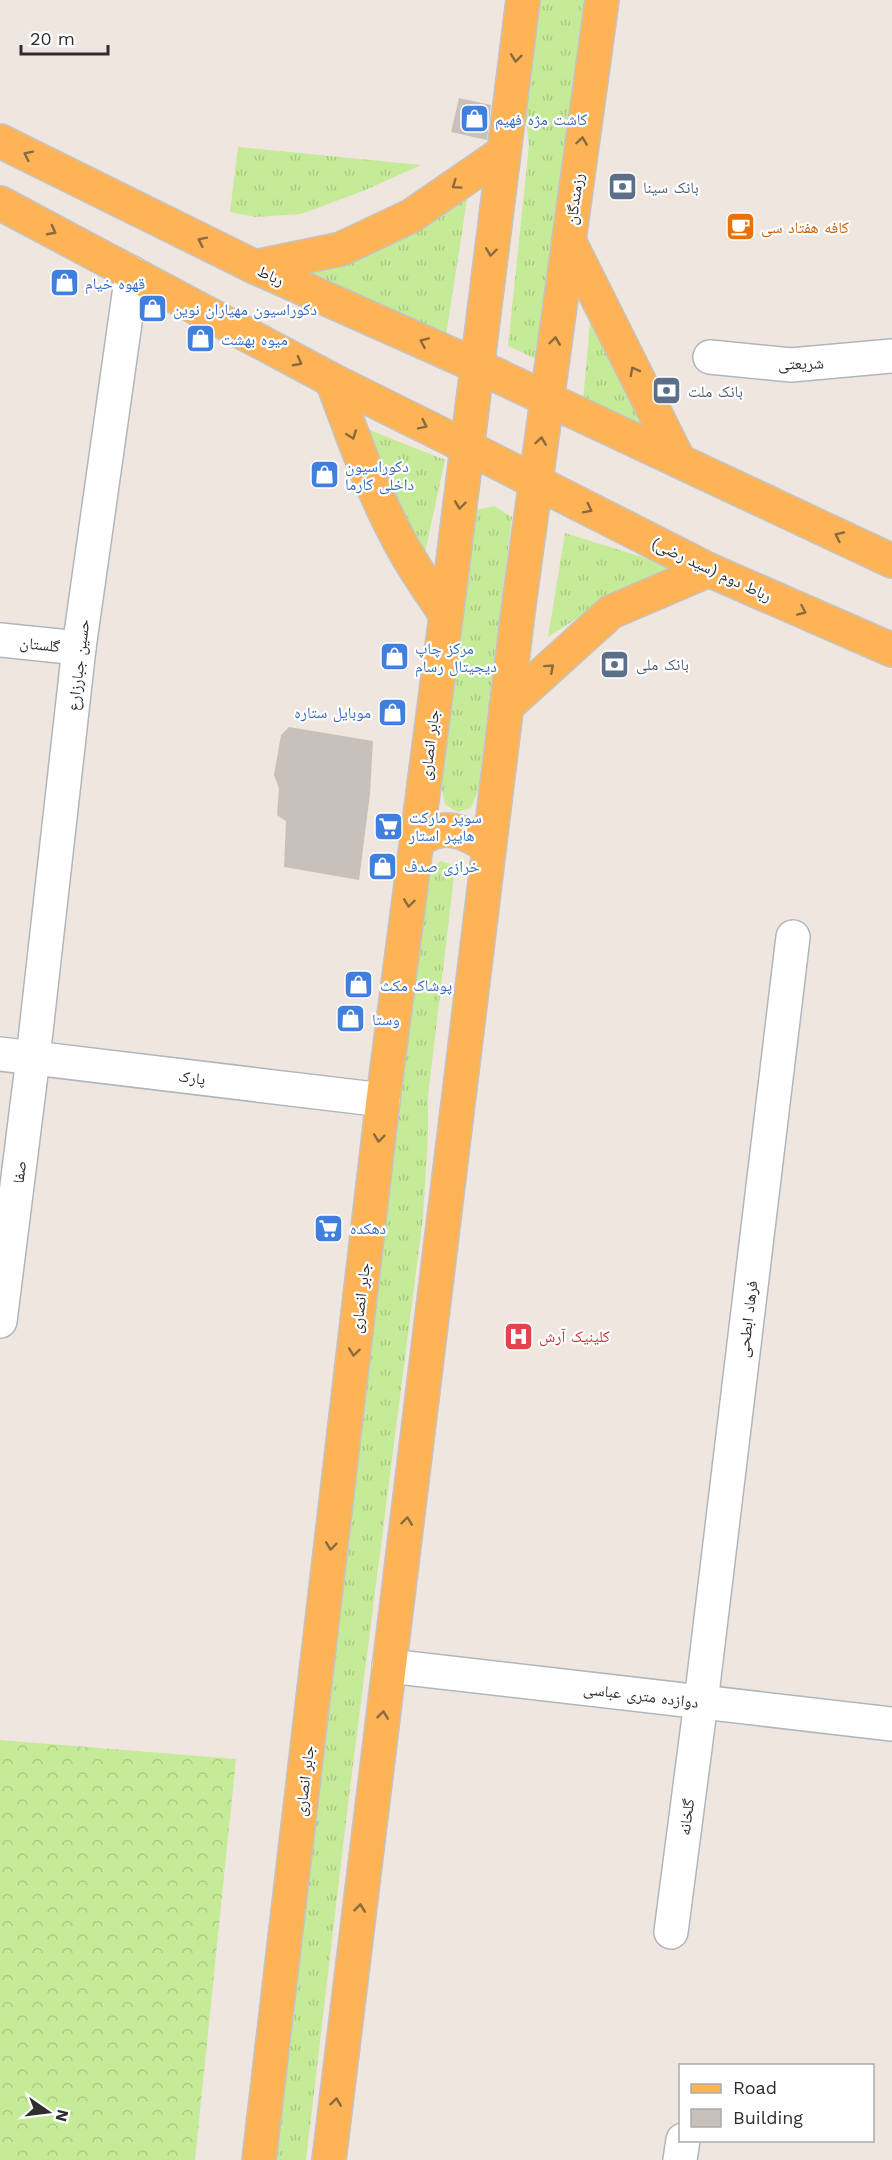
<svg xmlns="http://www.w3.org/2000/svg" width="892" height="2160" viewBox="0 0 892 2160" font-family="'Work Sans','Noto Naskh Arabic',sans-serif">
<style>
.grass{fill:url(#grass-tufts)}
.forest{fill:url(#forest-crowns)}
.building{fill:#c8c1bb}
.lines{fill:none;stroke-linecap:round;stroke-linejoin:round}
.minor-casing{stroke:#b0b6be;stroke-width:36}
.major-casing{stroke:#c4c4c4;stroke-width:36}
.minor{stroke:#fff;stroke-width:33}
.major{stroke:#feb357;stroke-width:33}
.oneway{stroke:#8c6a40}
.labels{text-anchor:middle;stroke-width:4.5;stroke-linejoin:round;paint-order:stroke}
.shop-label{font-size:16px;fill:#366cbe;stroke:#fff;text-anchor:start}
.service-label{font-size:16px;fill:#4e5e75;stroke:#fff;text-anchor:start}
.street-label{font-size:16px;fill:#2e2e2e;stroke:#fff}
.food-label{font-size:16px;fill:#c56008;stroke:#fff;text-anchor:start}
.health-label{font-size:16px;fill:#be3a42;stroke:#fff;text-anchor:start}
</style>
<defs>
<pattern id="grass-tufts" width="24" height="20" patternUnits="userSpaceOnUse" patternTransform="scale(1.5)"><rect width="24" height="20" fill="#c6eb98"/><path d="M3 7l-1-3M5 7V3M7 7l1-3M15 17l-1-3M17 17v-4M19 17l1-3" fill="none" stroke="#aaca83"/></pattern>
<pattern id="forest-crowns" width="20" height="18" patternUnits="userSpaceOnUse" patternTransform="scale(1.5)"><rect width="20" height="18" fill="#c6eb98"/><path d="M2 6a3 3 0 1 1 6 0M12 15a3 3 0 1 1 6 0" fill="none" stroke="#aaca83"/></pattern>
</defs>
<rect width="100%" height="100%" fill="#f0e6e0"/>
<!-- grass -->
<g class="grass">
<path d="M533 0H586L540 361 508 346 529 145 524 103Z"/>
<path d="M238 147 421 165 363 191 301 214 256 217 230 212Z"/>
<path d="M468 193 446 336 305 273 365 255 419 230Z"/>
<path d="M591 311 655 434 583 401Z"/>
<path d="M362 427 445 460 424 557Z"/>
<path d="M494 506 512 517 478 790 471 808 457 812 445 804 441 787 476 510Z"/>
<path d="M565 533 681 569 604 601 548 637Z"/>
<path d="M440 861 451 864 454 877 428 1096V1134L423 1217 349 1796 306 2160H270L375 1280 423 920 431 871Z"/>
</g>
<!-- forest -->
<path class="forest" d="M0 1740 236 1759 195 2160H0Z"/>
<!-- building -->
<g class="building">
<path d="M459 98 491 105 487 140 451 132Z"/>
<path d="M289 727 373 741 370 794 359 880 284 867 286 821 277 815 279 788 274 775 281 735Z"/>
</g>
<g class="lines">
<defs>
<g id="minor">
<path d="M710 357 791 365 892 356"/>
<path d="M0 640 79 648"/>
<path d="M0 1054 383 1100"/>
<path d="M0 1321 33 1058 79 648 132 273"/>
<path d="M389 1666 892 1724"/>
<path d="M671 1932 701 1702 793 937"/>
<path d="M680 2160 683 2140"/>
</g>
<g id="major">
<path d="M0 141 255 267 477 366 892 561"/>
<path d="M0 203 332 380 467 447 709 570 892 650"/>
<path d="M569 241 679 461"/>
<path d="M255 267 341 249 411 216 504 152"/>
<path d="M332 380C353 437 373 493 402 546 415 570 431 592 446 615"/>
<path d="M506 707 611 612 709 570"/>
<path d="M417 841C423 838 428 834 434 832 453 825 474 837 489 847"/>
<path d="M259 2160 383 1100 449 593 523 0"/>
<path d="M329 2160 519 604 602 0"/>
</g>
</defs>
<!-- minor casing -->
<use href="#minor" class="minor-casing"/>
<!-- major casing -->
<use href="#major" class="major-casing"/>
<!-- minor -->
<use href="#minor" class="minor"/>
<!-- major -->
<use href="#major" class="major"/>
</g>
<!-- one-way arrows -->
<defs><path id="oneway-chevron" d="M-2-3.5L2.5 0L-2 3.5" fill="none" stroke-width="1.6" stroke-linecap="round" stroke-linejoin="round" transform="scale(1.5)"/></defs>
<g class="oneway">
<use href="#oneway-chevron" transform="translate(516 58) rotate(97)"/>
<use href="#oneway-chevron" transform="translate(582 141) rotate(-82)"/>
<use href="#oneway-chevron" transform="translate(28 155) rotate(-154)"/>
<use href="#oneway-chevron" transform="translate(456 185) rotate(145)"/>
<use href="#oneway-chevron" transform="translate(52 231) rotate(28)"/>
<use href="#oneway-chevron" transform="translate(202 241) rotate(-154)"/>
<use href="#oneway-chevron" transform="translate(491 252) rotate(97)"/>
<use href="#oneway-chevron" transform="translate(555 341) rotate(-82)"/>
<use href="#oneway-chevron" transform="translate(424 342) rotate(-156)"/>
<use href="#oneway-chevron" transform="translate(298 362) rotate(28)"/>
<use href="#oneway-chevron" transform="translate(634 371) rotate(-118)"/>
<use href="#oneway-chevron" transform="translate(423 425) rotate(26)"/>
<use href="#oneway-chevron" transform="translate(352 435) rotate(70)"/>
<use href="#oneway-chevron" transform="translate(541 441) rotate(-82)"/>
<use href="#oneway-chevron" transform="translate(460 505) rotate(97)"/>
<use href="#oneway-chevron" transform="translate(588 509) rotate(27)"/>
<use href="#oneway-chevron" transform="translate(839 536) rotate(-155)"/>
<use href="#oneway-chevron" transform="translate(802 611) rotate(24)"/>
<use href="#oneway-chevron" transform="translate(550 668) rotate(-42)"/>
<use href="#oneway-chevron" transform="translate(409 903) rotate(97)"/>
<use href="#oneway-chevron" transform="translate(379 1138) rotate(97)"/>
<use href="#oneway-chevron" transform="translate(354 1352) rotate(97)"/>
<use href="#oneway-chevron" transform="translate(407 1521) rotate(-83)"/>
<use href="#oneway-chevron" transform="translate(331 1546) rotate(97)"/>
<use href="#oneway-chevron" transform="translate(383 1715) rotate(-83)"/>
<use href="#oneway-chevron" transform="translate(360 1908) rotate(-83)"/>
<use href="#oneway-chevron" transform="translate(336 2102) rotate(-83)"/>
</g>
<!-- icons -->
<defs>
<symbol id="shop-square" viewBox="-11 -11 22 22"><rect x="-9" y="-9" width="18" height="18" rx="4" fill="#3f7fe0" stroke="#fff"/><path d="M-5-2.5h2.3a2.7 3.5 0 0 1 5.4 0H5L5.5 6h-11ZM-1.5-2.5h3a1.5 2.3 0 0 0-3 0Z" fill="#fff"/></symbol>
<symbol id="bank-square" viewBox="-11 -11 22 22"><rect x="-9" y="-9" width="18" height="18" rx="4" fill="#5c6f8a" stroke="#fff"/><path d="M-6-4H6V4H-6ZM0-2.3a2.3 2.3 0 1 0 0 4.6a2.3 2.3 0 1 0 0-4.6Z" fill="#fff"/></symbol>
<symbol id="cafe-square" viewBox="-11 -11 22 22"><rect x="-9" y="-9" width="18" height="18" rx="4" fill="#e8710a" stroke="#fff"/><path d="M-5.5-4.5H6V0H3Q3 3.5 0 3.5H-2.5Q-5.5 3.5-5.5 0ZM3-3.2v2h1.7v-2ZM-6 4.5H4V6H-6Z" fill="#fff"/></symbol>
<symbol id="supermarket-square" viewBox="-11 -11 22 22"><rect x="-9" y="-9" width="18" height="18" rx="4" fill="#3f7fe0" stroke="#fff"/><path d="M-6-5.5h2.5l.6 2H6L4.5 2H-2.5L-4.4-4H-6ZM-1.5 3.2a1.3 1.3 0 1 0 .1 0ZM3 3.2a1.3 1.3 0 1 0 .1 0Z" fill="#fff"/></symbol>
<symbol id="hospital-square" viewBox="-11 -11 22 22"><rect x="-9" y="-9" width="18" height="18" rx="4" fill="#e0444e" stroke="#fff"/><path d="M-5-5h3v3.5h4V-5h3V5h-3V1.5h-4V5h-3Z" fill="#fff"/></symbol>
</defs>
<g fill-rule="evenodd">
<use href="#shop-square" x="458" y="102" width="33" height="33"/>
<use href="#bank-square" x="606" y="170" width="33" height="33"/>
<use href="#cafe-square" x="724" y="210" width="33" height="33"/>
<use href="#shop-square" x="48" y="266" width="33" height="33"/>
<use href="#shop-square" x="136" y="292" width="33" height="33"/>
<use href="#shop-square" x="184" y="322" width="33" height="33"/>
<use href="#bank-square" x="650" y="374" width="33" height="33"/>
<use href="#shop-square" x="308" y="458" width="33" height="33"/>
<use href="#shop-square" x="378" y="640" width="33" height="33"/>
<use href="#bank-square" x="598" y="648" width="33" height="33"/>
<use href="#shop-square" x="376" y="696" width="33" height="33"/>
<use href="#supermarket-square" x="372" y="810" width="33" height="33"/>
<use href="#shop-square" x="366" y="850" width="33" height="33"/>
<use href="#shop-square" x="342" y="968" width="33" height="33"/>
<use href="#shop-square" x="334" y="1002" width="33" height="33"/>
<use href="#supermarket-square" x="312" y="1212" width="33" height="33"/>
<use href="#hospital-square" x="502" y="1320" width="33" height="33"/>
</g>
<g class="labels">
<!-- shop labels -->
<g class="shop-label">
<text x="495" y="125">کاشت مژه فهیم</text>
<text x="85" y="289">قهوه خیام</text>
<text x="173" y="315">دکوراسیون مهیاران نوین</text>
<text x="221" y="345">میوه بهشت</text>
<text x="345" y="472">دکوراسیون<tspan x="345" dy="18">داخلی کارما</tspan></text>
<text x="415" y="654">مرکز چاپ<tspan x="415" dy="18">دیجیتال رسام</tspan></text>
<text x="371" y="718" text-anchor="end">موبایل ستاره</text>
<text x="409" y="823">سوپر مارکت<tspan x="409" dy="18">هایپر استار</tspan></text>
<text x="404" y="872">خرازی صدف</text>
<text x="380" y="991">پوشاک مکث</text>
<text x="372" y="1025">وستا</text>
<text x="350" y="1234">دهکده</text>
</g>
<!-- service labels -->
<g class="service-label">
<text x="643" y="193">بانک سینا</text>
<text x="688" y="397">بانک ملت</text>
<text x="636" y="670">بانک ملی</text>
</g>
<!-- street labels -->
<g class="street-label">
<text transform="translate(574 199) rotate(-82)" y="6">رزمندگان</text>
<text transform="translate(271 275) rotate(24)" y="6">رباط</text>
<text transform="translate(801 363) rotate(-1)" y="6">شریعتی</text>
<text transform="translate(712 569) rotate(25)" y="6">رباط دوم (سید رضی)</text>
<text transform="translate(40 644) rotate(6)" y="6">گلستان</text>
<text transform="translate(78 665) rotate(-83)" y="6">حسین جبارزارع</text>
<text transform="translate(429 745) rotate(-83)" y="6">جابر انصاری</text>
<text transform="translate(192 1077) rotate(7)" y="6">پارک</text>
<text transform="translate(19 1172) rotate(-83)" y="6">صفا</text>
<text transform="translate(360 1298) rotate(-83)" y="6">جابر انصاری</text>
<text transform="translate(747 1319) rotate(-83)" y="6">فرهاد ابطحی</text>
<text transform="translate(641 1695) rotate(7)" y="6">دوازده متری عباسی</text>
<text transform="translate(304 1781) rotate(-83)" y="6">جابر انصاری</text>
<text transform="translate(686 1817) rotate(-83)" y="6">گلخانه</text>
</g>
<!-- food labels -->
<g class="food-label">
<text x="761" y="233">کافه هفتاد سی</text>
</g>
<!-- health labels -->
<g class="health-label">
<text x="539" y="1342">کلینیک آرش</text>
</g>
</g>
<!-- legend -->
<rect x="679" y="2064" width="195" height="78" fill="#ffffff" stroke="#ababab" stroke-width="1.5"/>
<rect x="691" y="2084" width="30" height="9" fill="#feb357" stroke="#ababab" stroke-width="1.5"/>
<text x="733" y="2094" font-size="18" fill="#2e2e2e">Road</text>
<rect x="691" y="2109" width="30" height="18" fill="#c8c1bb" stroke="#ababab" stroke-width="1.5"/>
<text x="733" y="2124" font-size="18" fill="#2e2e2e">Building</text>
<!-- north arrow -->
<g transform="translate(48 2112) rotate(104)" stroke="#ffffff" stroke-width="4.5" paint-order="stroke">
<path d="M0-4.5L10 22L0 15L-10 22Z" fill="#2e2e2e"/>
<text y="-9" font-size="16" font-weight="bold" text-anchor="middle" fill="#2e2e2e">N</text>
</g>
<!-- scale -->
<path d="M21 45v9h87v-9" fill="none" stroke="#2e2e2e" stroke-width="3"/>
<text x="30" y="45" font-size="18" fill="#2e2e2e" stroke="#ffffff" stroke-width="4.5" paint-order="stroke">20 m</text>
</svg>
